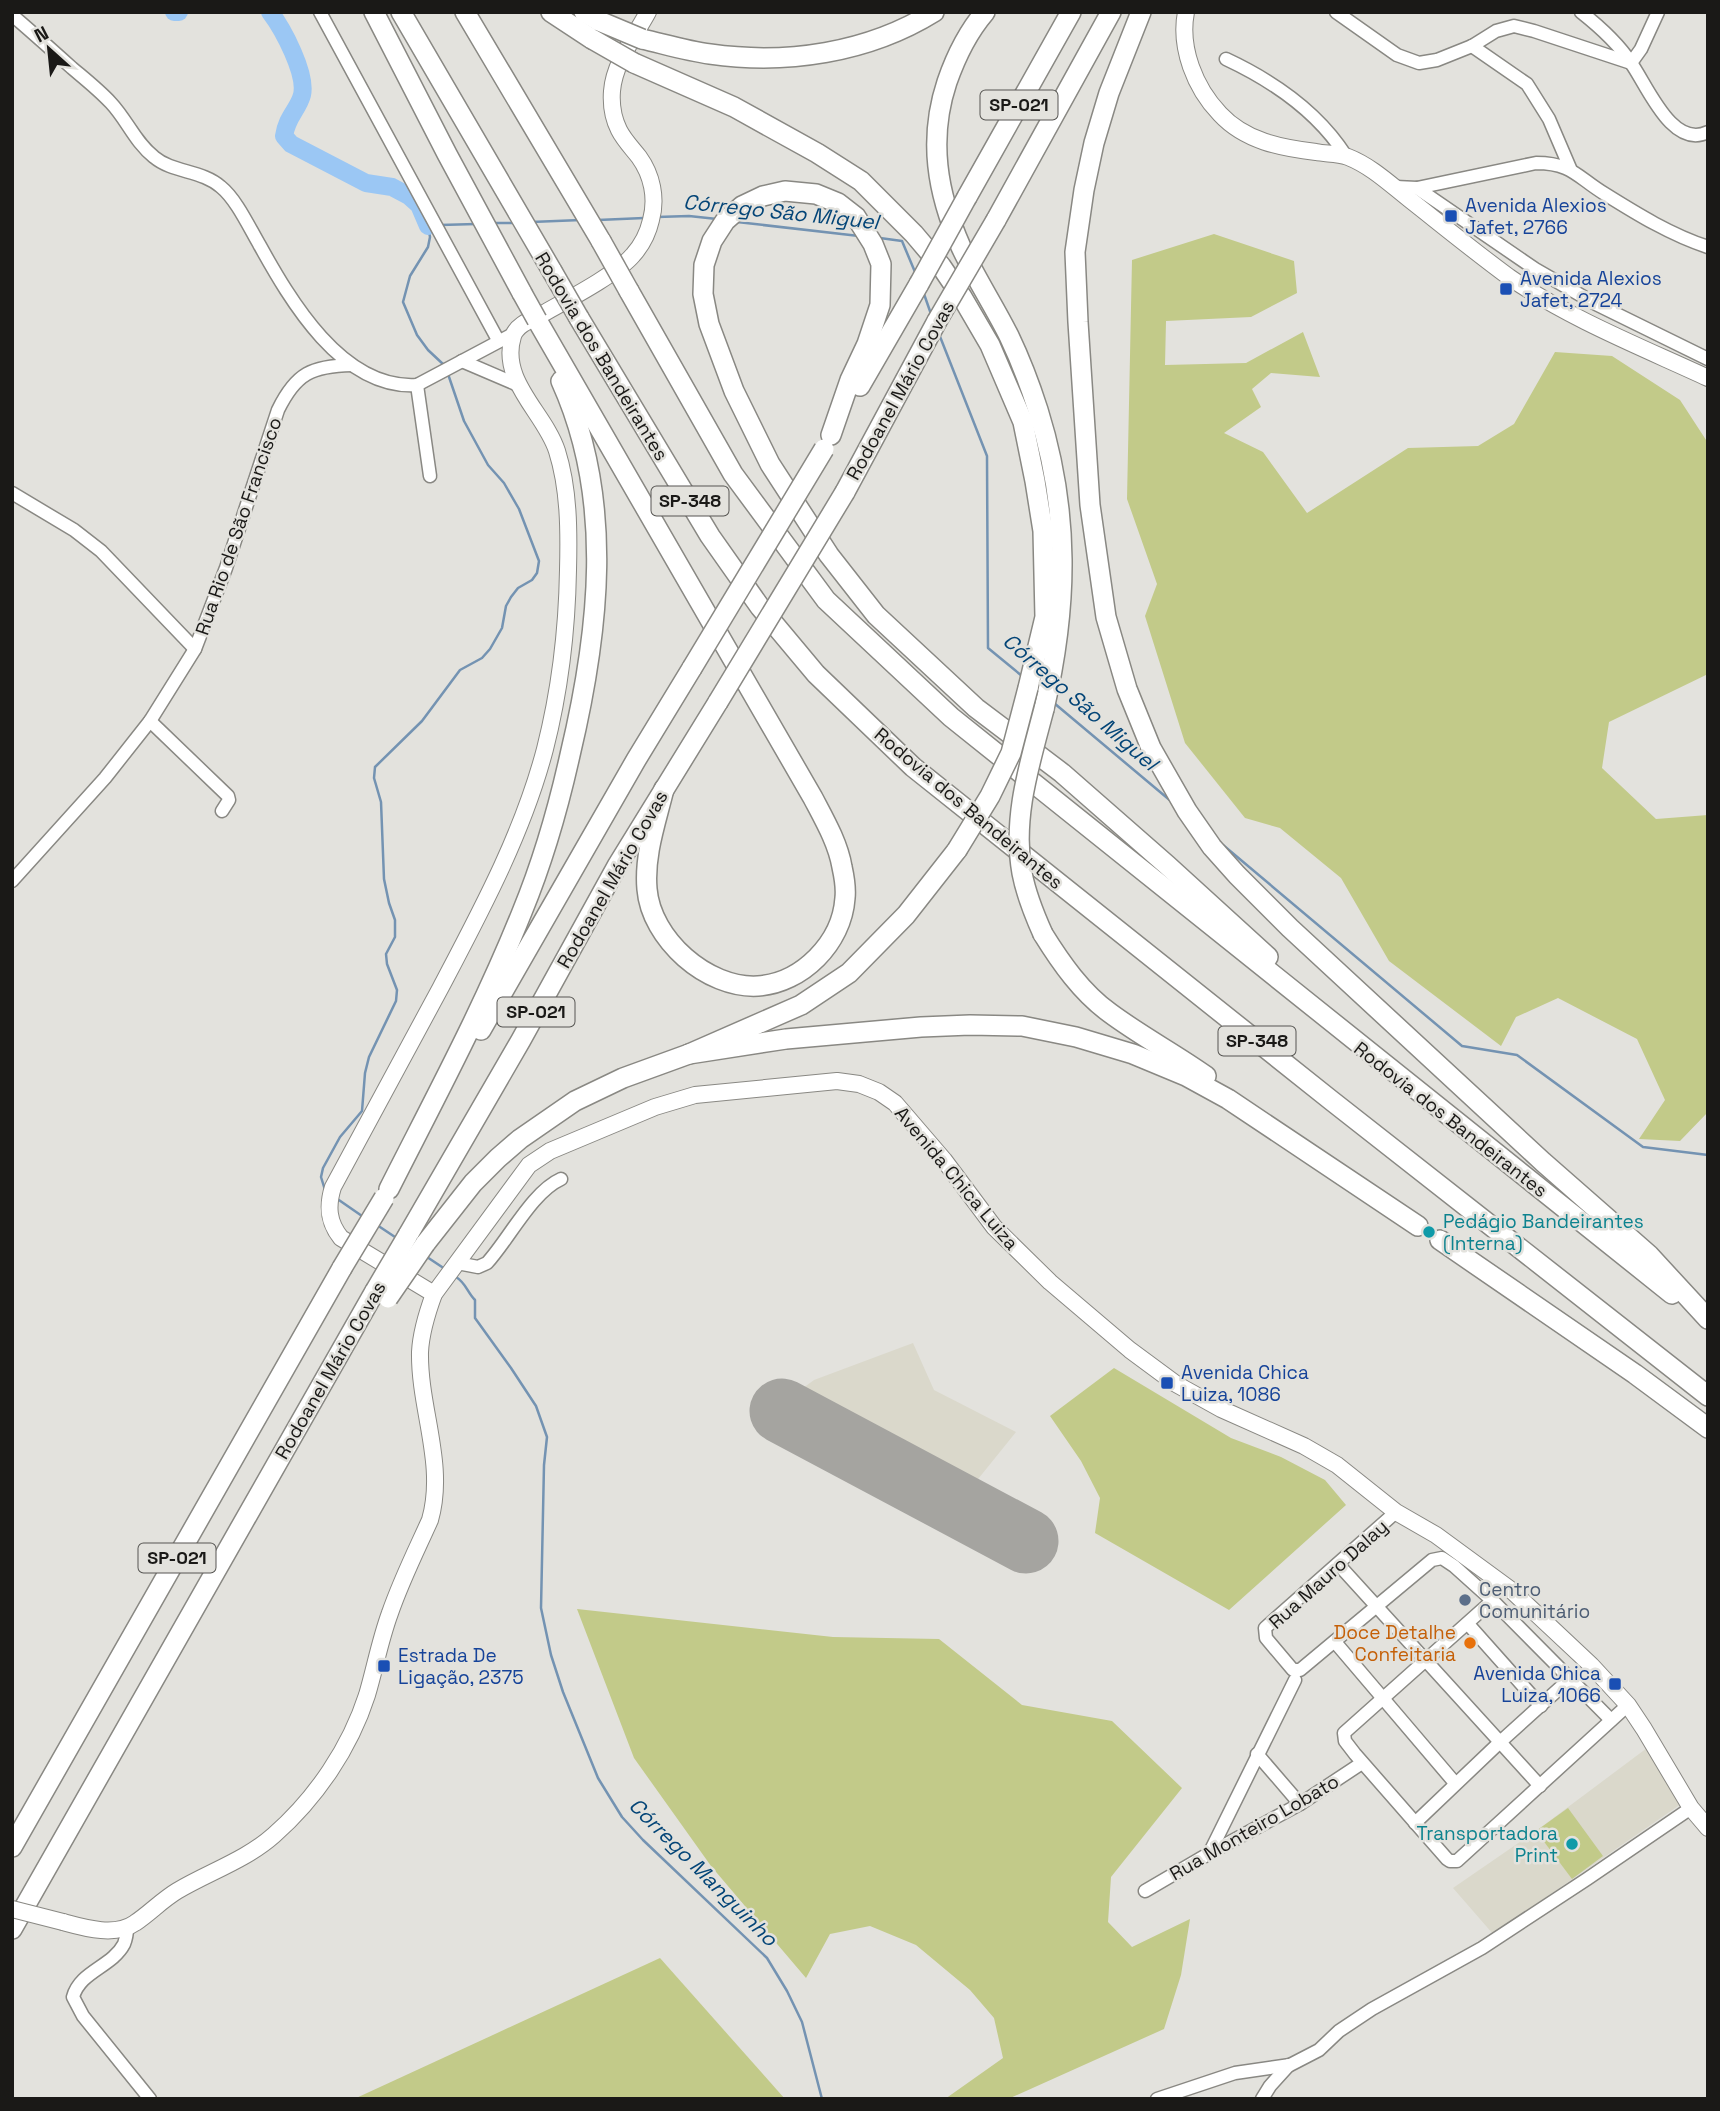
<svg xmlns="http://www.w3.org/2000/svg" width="1720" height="2111" viewBox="0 0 1720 2111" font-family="'Space Grotesk',sans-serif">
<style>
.built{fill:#dad8cb}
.green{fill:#c2ca89}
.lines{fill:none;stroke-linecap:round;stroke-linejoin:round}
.stream{stroke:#7493b2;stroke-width:2.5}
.river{stroke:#9bc7f4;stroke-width:18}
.runway{stroke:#a5a4a0;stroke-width:65}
.minor-casing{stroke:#898883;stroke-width:15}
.major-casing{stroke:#898883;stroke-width:18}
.highway-casing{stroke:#898883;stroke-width:22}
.minor{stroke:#fff;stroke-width:12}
.major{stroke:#fff;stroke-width:16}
.highway{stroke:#fff;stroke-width:19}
.major-bridge-casing{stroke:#898883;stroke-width:18;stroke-linecap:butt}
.highway-bridge-casing{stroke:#898883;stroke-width:22;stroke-linecap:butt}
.major-bridge{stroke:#fff;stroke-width:16}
.highway-bridge{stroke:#fff;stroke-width:19}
.transit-dot{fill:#1a4fb4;stroke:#e3e2dd;stroke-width:2.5}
.culture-dot{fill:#0f9aa8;stroke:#e3e2dd;stroke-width:2.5}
.service-dot{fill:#5c6f8a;stroke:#e3e2dd;stroke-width:2.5}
.food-dot{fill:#e8710a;stroke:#e3e2dd;stroke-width:2.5}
.labels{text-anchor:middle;stroke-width:5;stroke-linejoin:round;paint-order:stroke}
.shield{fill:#e3e2dd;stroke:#565552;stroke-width:2}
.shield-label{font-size:18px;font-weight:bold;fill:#1a1917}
.transit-label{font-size:19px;fill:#164399;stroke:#e3e2dd;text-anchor:start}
.street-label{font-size:19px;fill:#1a1917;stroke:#e3e2dd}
.culture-label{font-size:19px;fill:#0d838f;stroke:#e3e2dd;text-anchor:start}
.service-label{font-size:19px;fill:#4e5e75;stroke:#e3e2dd;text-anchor:start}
.food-label{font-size:19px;fill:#c56008;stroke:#e3e2dd;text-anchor:end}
.water-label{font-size:21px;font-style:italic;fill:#044577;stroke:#e3e2dd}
</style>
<rect width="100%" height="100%" fill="#e3e2dd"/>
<!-- built -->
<g class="built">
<path d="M913 1343 934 1390 1016 1432 966 1494 1032 1530 1021 1553 898 1490 775 1423 788 1399 814 1380Z"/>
<path d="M1647 1748 1681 1804 1493 1934 1453 1888 1536 1831Z"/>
</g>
<!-- green -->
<g class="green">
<path d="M1214 234 1294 261 1297 293 1251 317 1166 321 1165 365 1246 363 1303 332 1320 377 1271 373 1252 389 1261 407 1224 433 1263 452 1307 513 1408 448 1478 446 1514 424 1555 352 1612 356 1680 400 1708 443V674L1609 722 1602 768 1656 819 1708 815V1112L1680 1141 1639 1139 1665 1100 1637 1039 1558 998 1516 1017 1501 1046 1389 961 1341 878 1280 828 1245 818 1185 743 1145 616 1157 584 1127 499 1132 260Z"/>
<path d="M1114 1368 1231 1438 1281 1457 1325 1480 1346 1505 1229 1610 1095 1533 1100 1498 1081 1461 1050 1416Z"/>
<path d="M577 1609 833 1637 939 1639 1022 1705 1112 1721 1182 1788 1111 1877 1108 1922 1132 1947 1190 1919 1181 1975 1164 2029 1008 2099H945L1003 2058 994 2018 970 1990 916 1945 870 1926 830 1934 806 1978 711 1866 634 1758Z"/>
<path d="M1568 1808 1603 1856 1572 1879 1536 1831Z"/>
<path d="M660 1958 785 2099H354Z"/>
</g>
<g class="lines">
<!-- stream -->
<g class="stream">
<path d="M657 217 689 216 717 219"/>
<path d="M598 220 644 218"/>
<path d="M531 222 581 220"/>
<path d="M737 222 859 236"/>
<path d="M493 223H514"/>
<path d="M440 225 476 224"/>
<path d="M430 226H428L430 237 428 247 410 276 403 302 417 335 428 350 444 365"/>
<path d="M880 238 902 241 915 272"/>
<path d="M924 294 931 314"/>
<path d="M939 334 987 456 988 648 1022 676"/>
<path d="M1054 703 1172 802"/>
<path d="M1223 845 1462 1046 1517 1055 1643 1147 1708 1155"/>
<path d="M325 1190 321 1177 323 1168 340 1137 362 1111 365 1073 369 1057 396 1001 397 990 387 964 386 954 395 937V920L389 903 384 879 381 802 374 778 375 767 422 721 460 670 482 658 490 649 502 628 506 606 511 597 518 588 532 580 537 573 539 561 519 509 504 483 488 465 464 421 448 374"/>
<path d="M336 1198 362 1216"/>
<path d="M377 1225 398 1239"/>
<path d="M427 1257 445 1269"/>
<path d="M456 1277C466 1283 467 1292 475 1300V1318L511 1368 536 1406 547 1437 544 1465 541 1608 551 1655 563 1692 598 1778 622 1817 643 1840 767 1958 787 1991 802 2022 822 2099"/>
</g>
<!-- river -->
<g class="river">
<path d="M174 12H179"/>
<path d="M270 12C283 29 307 74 302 95 298 110 287 116 284 136L291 144 366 183 392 187 409 196 419 205 428 226"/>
</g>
<!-- runway -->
<path class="runway" d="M782 1411 1026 1541"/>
<defs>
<g id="minor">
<path d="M320 12 498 340"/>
<path d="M1336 12 1397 55 1419 63 1437 60 1472 46 1496 31 1514 26 1534 31 1631 63 1641 49 1658 12"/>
<path d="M1581 12C1600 27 1618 43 1631 63 1647 85 1672 150 1708 132"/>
<path d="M12 15C32 32 52 50 72 68 85 79 99 90 111 103 127 120 135 142 154 157 173 173 202 170 221 187 236 199 249 227 259 244 290 300 342 390 417 385L513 334"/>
<path d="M1472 46 1527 84 1549 119 1570 168"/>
<path d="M1226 59C1273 81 1318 112 1346 156"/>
<path d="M1396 187 1417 188 1535 269 1596 304 1708 359"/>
<path d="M1417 188 1536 163C1572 163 1577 177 1605 194 1637 214 1671 235 1708 247"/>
<path d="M462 361 518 385"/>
<path d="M417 385 430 476"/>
<path d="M12 493 74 530 101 551 195 649"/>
<path d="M150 721 228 796 229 800 222 811"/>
<path d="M12 881 105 778 150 721 195 649 226 568 278 410C296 373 312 366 352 365"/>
<path d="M457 1263 478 1267 487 1263C509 1239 532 1192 561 1179"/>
<path d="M1396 1512 1265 1628 1266 1638 1293 1670H1300L1432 1560 1442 1558 1454 1566 1494 1602 1611 1720"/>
<path d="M1338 1564 1540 1786"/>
<path d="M1492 1601 1344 1733 1345 1741 1355 1754 1447 1859 1450 1861H1457L1628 1705"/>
<path d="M1468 1624 1541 1706"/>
<path d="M1335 1642 1455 1783"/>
<path d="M1257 1754 1300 1804"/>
<path d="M1415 1823 1499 1743 1571 1678"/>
<path d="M1210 1852 1295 1680"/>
<path d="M1145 1891 1210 1853 1300 1804 1362 1763"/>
<path d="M127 1928C127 1933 126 1939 124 1944 112 1967 80 1971 73 1997L83 2016 150 2099"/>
<path d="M1157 2099 1235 2073 1290 2065 1319 2050 1339 2031 1372 2009 1482 1948 1587 1879 1691 1808"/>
<path d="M1262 2099 1270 2086 1289 2065"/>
</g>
<g id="major">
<path d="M1186 12C1179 48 1195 88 1220 114 1245 141 1281 148 1316 152 1326 154 1338 153 1348 157 1371 166 1390 184 1409 199 1442 225 1475 252 1509 277 1570 319 1641 347 1708 378"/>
<path d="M434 1294 341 1238C328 1222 327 1206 333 1187 369 1120 405 1054 441 987 481 911 523 833 545 749 560 690 567 631 568 570 569 531 569 489 557 451 545 413 499 381 513 336 517 324 533 319 544 313 567 300 617 274 633 255 642 245 648 233 651 220 657 198 652 175 639 157 632 148 624 140 619 130 613 118 611 104 612 91 614 63 635 36 648 12"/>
<path d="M63 1922C85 1928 115 1937 135 1923 150 1913 162 1900 177 1891 209 1872 246 1860 274 1835 316 1798 350 1748 367 1695 375 1668 380 1640 390 1613 401 1581 416 1551 430 1520 446 1464 419 1409 420 1352 421 1332 427 1313 434 1294L529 1165 550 1151 655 1107 695 1095 837 1081 859 1084 879 1092 895 1103 944 1160 994 1227 1050 1282 1130 1350 1176 1384 1221 1409 1304 1446 1337 1465 1396 1512 1436 1535 1511 1590 1591 1665 1628 1705 1644 1729 1691 1808 1708 1828"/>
</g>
<g id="highway">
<path d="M374 12 447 154 522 293"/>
<path d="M401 12 552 271"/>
<path d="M465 12 601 241"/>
<path d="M551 12 592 39"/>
<path d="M584 12 599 21"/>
<path d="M985 12C967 33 956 56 947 82 928 139 937 193 961 247 975 277 994 306 1009 336 1020 359 1030 385 1038 410 1070 512 1068 606 1044 709"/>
<path d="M1141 12 1109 93 1094 143 1084 190 1075 252 1078 322 1090 505 1106 617 1127 689 1151 748 1187 811 1212 847 1237 875 1290 928 1543 1162 1649 1255 1708 1319"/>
<path d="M642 39C664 44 687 51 710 54 786 65 868 53 934 12"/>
<path d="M634 63 734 107 817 153 861 181 914 234 941 266 962 297 990 345 1023 422 1035 481 1043 531 1045 617 1028 688"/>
<path d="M967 197 1071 12"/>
<path d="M996 220 1111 12"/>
<path d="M629 291 733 474 826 600 951 717 1672 1294"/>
<path d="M579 318 710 536 760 607 816 674 913 767 1332 1101 1708 1396"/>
<path d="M537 320 813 798C824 819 838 843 842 867 844 876 846 889 845 898 842 943 802 983 758 986 707 989 651 939 647 889 644 855 656 822 664 789"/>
<path d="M860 386 919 284"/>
<path d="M831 435 850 380 867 344 880 305 881 264 873 244 856 217 838 203 816 194 785 191 763 196 742 206 725 221 712 241 704 265 703 294 709 324 734 391 770 464 829 555 876 615 976 708 1062 773 1167 865 1268 957"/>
<path d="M845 492 937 321"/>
<path d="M1043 934C1061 963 1082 993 1110 1013 1141 1036 1175 1054 1206 1076"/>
<path d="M481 1030 636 760 692 668"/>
<path d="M689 1054 786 1039 921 1027 970 1025 1022 1026 1076 1037 1133 1054 1186 1076 1228 1099 1418 1226"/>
<path d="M389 1189C435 1098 484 1007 522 912 543 861 558 809 570 755 599 633 615 500 561 381"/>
<path d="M408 1235 521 1040 617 866 718 702"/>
<path d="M1440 1240 1635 1374 1708 1428"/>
<path d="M425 1244 473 1183 498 1158 520 1139 575 1101 623 1078 689 1054 801 1005 849 973 906 915 957 850"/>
<path d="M12 1847 342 1268"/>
<path d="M12 1929 375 1291"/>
</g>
</defs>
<!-- minor casing -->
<use href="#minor" class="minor-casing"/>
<!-- major casing -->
<use href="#major" class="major-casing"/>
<!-- highway casing -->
<use href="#highway" class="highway-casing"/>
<!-- minor -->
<use href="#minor" class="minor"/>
<!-- major -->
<use href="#major" class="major"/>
<!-- highway -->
<use href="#highway" class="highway"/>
<defs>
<path id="major-bridge" d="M12 1909 63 1922"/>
<g id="highway-bridge">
<path d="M599 21 642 39"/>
<path d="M592 39 634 63"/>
<path d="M601 241 629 291"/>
<path d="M552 271 579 318"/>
<path d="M919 284 967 197"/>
<path d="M522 293 537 320"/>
<path d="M937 321 996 220"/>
<path d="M692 668 824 449"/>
<path d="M718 702 845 492"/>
<path d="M957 850 990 796 1011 753 1028 688"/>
<path d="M1043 934C1034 914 1026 894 1022 873 1012 817 1030 763 1044 709"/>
<path d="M342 1268 384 1198"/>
<path d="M375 1291 408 1235"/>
<path d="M388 1298 425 1244"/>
</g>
</defs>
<!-- major-bridge casing -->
<use href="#major-bridge" class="major-bridge-casing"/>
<!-- highway-bridge casing -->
<use href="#highway-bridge" class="highway-bridge-casing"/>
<!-- major-bridge -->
<use href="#major-bridge" class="major-bridge"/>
<!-- highway-bridge -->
<use href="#highway-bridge" class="highway-bridge"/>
</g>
<!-- markers -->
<g class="transit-dot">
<rect x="1444" y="209" width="14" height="14" rx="3.5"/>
<rect x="1499" y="282" width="14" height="14" rx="3.5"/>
<rect x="1160" y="1376" width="14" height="14" rx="3.5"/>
<rect x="377" y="1659" width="14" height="14" rx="3.5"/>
<rect x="1608" y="1677" width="14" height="14" rx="3.5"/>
</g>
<g class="culture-dot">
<circle cx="1429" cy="1232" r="7"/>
<circle cx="1572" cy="1844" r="7"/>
</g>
<circle class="service-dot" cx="1465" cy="1600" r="7"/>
<circle class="food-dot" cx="1470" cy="1643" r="7"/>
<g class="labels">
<!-- shield labels -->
<g class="shield">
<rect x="980.5" y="90.5" width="77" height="29" rx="5"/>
<rect x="651.5" y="486.5" width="77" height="29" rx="5"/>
<rect x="497.5" y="997.5" width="77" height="29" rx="5"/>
<rect x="1218.5" y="1026.5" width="77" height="29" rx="5"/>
<rect x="138.5" y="1543.5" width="77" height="29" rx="5"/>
</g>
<g class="shield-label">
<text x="1019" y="111">SP-021</text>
<text x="690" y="507">SP-348</text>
<text x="536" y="1018">SP-021</text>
<text x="1257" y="1047">SP-348</text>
<text x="177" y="1564">SP-021</text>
</g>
<!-- transit labels -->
<g class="transit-label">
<text x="1465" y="212">Avenida Alexios<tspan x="1465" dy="22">Jafet, 2766</tspan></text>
<text x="1520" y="285">Avenida Alexios<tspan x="1520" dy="22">Jafet, 2724</tspan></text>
<text x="1181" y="1379">Avenida Chica<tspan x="1181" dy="22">Luiza, 1086</tspan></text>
<text x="398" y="1662">Estrada De<tspan x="398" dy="22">Ligação, 2375</tspan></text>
<text x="1601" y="1680" text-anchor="end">Avenida Chica<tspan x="1601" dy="22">Luiza, 1066</tspan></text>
</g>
<!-- street labels -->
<g class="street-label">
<text transform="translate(602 356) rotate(59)" y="7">Rodovia dos Bandeirantes</text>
<text transform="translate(900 390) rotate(-61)" y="7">Rodoanel Mário Covas</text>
<text transform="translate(238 526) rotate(-71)" y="7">Rua Rio de São Francisco</text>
<text transform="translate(969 808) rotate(40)" y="7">Rodovia dos Bandeirantes</text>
<text transform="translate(612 879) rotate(-60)" y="7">Rodoanel Mário Covas</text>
<text transform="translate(1451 1119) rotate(38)" y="7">Rodovia dos Bandeirantes</text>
<text transform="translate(957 1178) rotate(50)" y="7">Avenida Chica Luiza</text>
<text transform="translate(330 1370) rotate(-60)" y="7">Rodoanel Mário Covas</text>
<text transform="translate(1328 1574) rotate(-42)" y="7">Rua Mauro Dalay</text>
<text transform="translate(1254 1827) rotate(-30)" y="7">Rua Monteiro Lobato</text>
</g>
<!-- culture labels -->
<g class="culture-label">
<text x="1443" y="1228">Pedágio Bandeirantes<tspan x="1443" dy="22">(Interna)</tspan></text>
<text x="1558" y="1840" text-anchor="end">Transportadora<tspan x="1558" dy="22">Print</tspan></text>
</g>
<!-- service labels -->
<g class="service-label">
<text x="1479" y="1596">Centro<tspan x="1479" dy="22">Comunitário</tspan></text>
</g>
<!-- food labels -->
<g class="food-label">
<text x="1456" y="1639">Doce Detalhe<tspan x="1456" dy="22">Confeitaria</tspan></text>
</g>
<!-- water labels -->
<g class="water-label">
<text transform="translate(781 212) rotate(6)" y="7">Córrego São Miguel</text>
<text transform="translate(1080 702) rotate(41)" y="7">Córrego São Miguel</text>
<text transform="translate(703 1872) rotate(45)" y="7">Córrego Manguinho</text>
</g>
</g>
<!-- border -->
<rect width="1720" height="2111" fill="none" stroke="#1a1917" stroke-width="28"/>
<!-- north arrow -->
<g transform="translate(49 49) rotate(333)" stroke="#e3e2dd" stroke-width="5" paint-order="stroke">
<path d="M0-5L12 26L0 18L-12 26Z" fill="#1a1917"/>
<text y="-10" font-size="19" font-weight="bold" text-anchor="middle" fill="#1a1917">N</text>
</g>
</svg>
